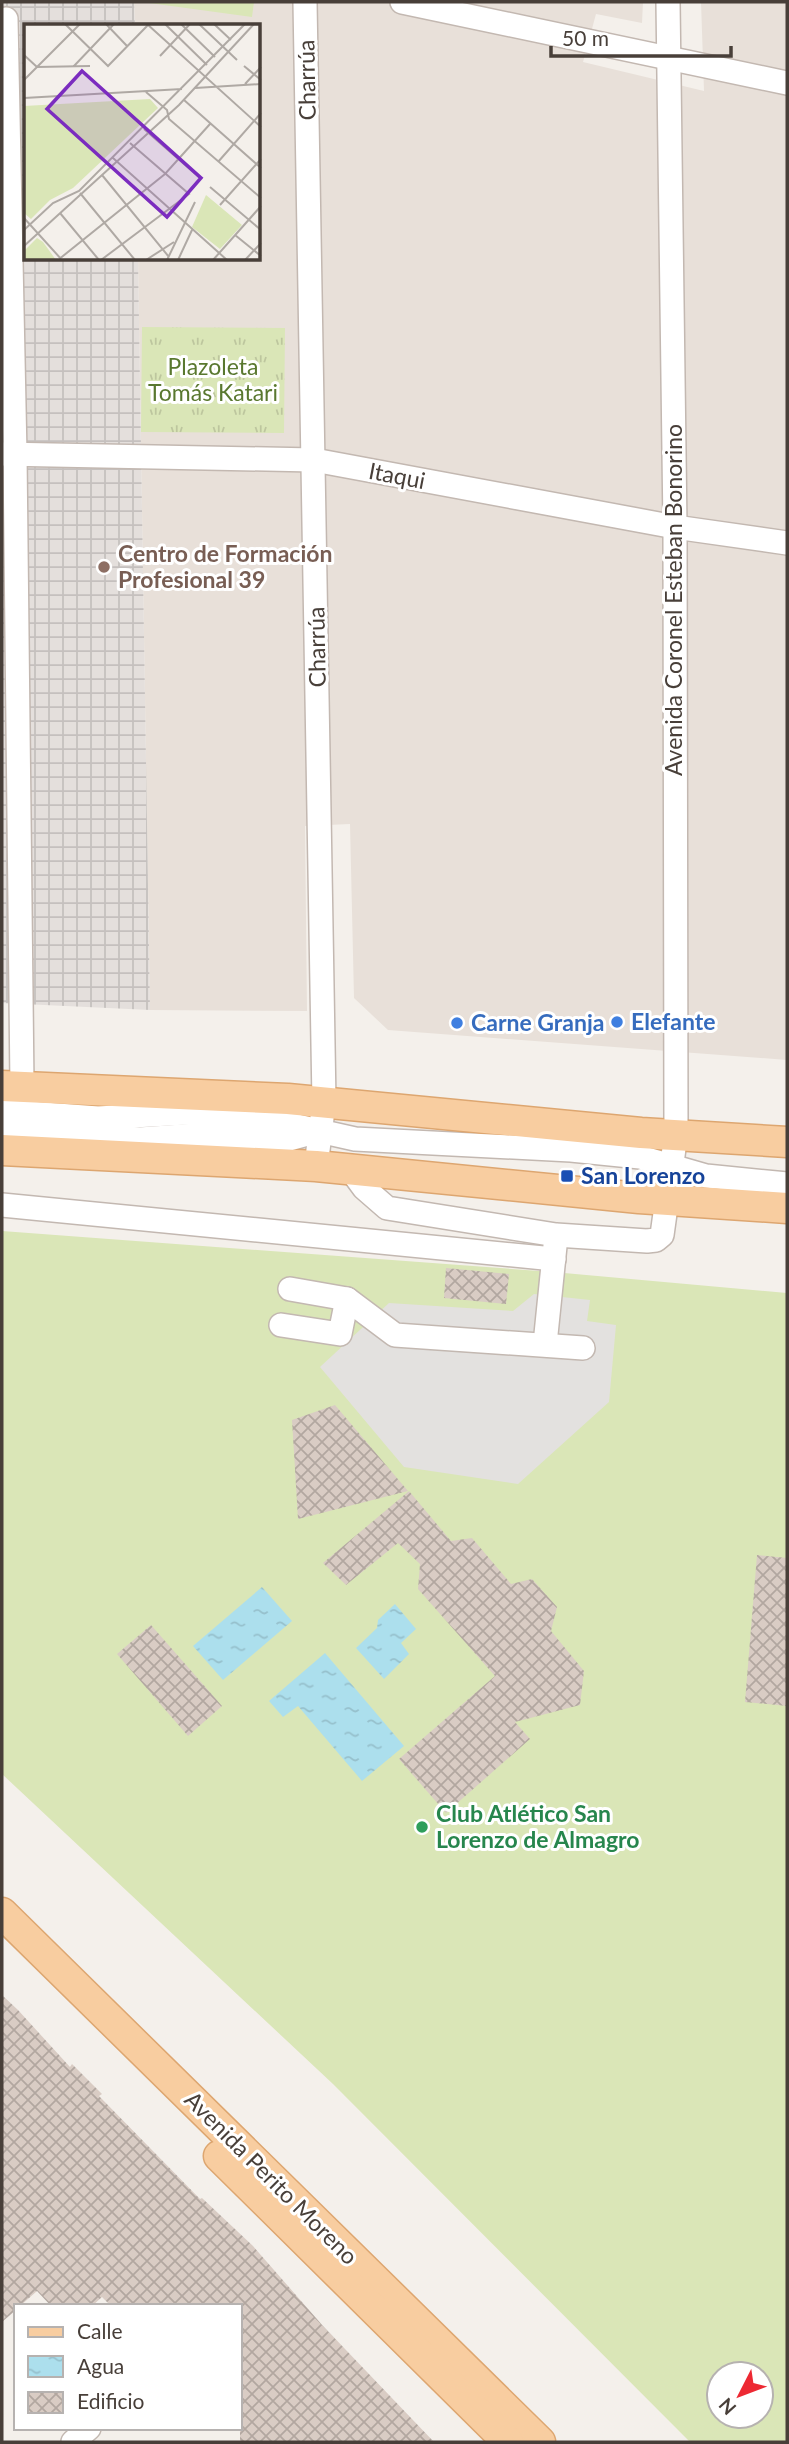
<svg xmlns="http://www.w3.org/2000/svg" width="789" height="2444" viewBox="0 0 789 2444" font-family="Lato,sans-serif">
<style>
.residential{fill:#e8e0d9}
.industrial{fill:url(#industrial-grid)}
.grass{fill:url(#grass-tufts)}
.pitch{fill:#dae6b7;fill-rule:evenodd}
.parking{fill:#e3e1df}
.water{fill:url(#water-ripples)}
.building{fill:url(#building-cross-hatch)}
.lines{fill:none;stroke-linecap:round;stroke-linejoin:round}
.minor-casing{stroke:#c3b8b1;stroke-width:26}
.major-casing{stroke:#dda670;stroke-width:33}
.minor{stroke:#fff;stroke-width:23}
.major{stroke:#f8cda0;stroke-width:30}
.education-dot{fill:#8d6e63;stroke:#fff;stroke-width:2.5}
.shop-dot{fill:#3f7fe0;stroke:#fff;stroke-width:2.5}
.transit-dot{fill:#1a4fb4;stroke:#fff;stroke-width:2.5}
.leisure-dot{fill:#2e9e5b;stroke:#fff;stroke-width:2.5}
.labels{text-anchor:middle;stroke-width:6;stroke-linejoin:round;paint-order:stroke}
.street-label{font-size:23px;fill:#483f39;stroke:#fff}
.park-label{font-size:23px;fill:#59782f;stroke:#fff}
.education-label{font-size:23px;font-weight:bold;fill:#785e54;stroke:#fff;text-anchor:start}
.shop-label{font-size:23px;font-weight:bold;fill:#366cbe;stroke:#fff;text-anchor:start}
.transit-label{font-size:23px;font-weight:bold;fill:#164399;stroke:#fff;text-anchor:start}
.leisure-label{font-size:23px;font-weight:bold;fill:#27864d;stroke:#fff;text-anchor:start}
.inset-road{fill:none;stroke:#afa9a4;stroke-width:2}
.view{fill:#7b2cbf;fill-opacity:0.15;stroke:#7b2cbf;stroke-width:3.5}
.inset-edge{fill:none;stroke:#483f39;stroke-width:3.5}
</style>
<defs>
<pattern id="industrial-grid" width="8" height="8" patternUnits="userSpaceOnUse" patternTransform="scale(1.75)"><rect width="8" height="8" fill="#e4dfdc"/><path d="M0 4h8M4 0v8" fill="none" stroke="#c5c0be"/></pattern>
<pattern id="grass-tufts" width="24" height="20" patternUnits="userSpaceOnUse" patternTransform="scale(1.75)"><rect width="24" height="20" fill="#dae6b7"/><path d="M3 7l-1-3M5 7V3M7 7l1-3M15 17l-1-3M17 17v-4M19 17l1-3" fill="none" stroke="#bdc69e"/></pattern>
<pattern id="water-ripples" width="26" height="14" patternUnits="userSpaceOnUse" patternTransform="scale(1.75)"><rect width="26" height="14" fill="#acdfed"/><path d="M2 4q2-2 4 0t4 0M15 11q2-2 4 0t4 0" fill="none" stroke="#96c0cc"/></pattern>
<pattern id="building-cross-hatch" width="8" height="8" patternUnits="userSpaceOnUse" patternTransform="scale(1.75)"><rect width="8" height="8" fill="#d9ccc4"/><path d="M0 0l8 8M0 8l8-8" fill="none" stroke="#b2a7a0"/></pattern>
</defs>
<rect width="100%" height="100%" fill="#f4f0eb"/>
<!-- residential -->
<path class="residential" d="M134 2H643L642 23 596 14 583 62 704 91 701 2H787V1060L388 1030 354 998 350 824 305 826 307 1011 150 1010 138 259H259V26H135Z"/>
<!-- industrial -->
<path class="industrial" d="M2 2H134L135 26H26V259H138L150 1010 2 1003Z"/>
<!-- grass -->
<path class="grass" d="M142 327 285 328 284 433 141 432Z"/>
<!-- pitch -->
<g class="pitch">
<path d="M142 2H254L252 17Z"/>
<path d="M2 1231 553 1272 787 1293V2442H690L333 2084 2 1774ZM719 2374H761V2416H719Z"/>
</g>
<!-- parking -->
<path class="parking" d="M534 1294 590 1300 587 1321 616 1325 609 1402 518 1484 404 1467 320 1367 389 1303 513 1311Z"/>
<!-- water -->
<g class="water">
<path d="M262 1587 292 1621 223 1680 193 1646Z"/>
<path d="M395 1604 416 1629 401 1643 409 1654 384 1679 356 1648 377 1628 378 1620Z"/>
<path d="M325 1653 404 1746 362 1781 298 1706 283 1717 269 1701Z"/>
</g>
<!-- building -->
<g class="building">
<path d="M446 1268 509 1274 506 1304 444 1298Z"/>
<path d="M335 1405 408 1491 298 1519 292 1420Z"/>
<path d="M409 1491 451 1541 472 1538 511 1584 532 1579 557 1607 551 1631 584 1671 580 1705 515 1722 530 1739 446 1813 399 1759 495 1676 418 1589 420 1564 398 1543 346 1585 323 1563Z"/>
<path d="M757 1555 787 1558V1706L745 1702Z"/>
<path d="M151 1625 222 1706 188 1736 117 1654Z"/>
<path d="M2 1995 18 2010 70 2067 72 2064 102 2094 99 2096 200 2199 202 2198 253 2246 323 2326 434 2442H240V2306H111L102 2297 92 2306H51L37 2291 20 2306H16V2310L2 2322Z"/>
</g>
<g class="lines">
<defs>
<g id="minor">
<path d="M305 2 324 1102 316 1166"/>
<path d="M402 2 787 83"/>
<path d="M6 19 15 454 22 1086 17 1151"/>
<path d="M2 454 314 460 675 527 787 543"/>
<path d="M2 1111 98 1118 186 1113 288 1124 355 1139 571 1150 640 1157 706 1176 787 1184"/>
<path d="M2 1129 140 1139 197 1135 286 1140 315 1132"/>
<path d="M350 1169 364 1188 387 1208 556 1235 647 1241 656 1240 662 1235 676 1134 675 527 668 2"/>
<path d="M2 1205 554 1259"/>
<path d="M290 1289 347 1299 395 1335 583 1348"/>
<path d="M281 1325 340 1334 347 1299"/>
<path d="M545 1344 555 1246"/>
<path d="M73 2442 89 2428"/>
</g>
<g id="major">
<path d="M2 1086 288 1099 641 1133 787 1142"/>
<path d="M2 1150 316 1166 639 1198 787 1208"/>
<path d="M2 1913 540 2442"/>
<path d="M219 2156 508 2442"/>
</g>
</defs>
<!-- minor casing -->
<use href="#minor" class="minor-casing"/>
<!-- major casing -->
<use href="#major" class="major-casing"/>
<!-- minor -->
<use href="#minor" class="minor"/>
<!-- major -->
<use href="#major" class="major"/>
</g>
<!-- markers -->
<circle class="education-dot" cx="104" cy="567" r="7"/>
<g class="shop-dot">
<circle cx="617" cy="1022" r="7"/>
<circle cx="457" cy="1023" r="7"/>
</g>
<rect class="transit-dot" x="560" y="1169" width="14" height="14" rx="3.5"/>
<circle class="leisure-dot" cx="422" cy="1827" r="7"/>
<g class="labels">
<!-- street labels -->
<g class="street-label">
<text transform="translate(307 80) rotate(-91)" y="8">Charrúa</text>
<text transform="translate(397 476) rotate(11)" y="8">Itaqui</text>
<text transform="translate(674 600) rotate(-90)" y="8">Avenida Coronel Esteban Bonorino</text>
<text transform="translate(317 647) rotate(-91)" y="8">Charrúa</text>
<text transform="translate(271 2178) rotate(45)" y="8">Avenida Perito Moreno</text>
</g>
<!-- park labels -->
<g class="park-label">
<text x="213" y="375">Plazoleta<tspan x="213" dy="26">Tomás Katari</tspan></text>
</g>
<!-- education labels -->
<g class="education-label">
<text x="118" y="562">Centro de Formación<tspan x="118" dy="26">Profesional 39</tspan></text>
</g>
<!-- shop labels -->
<g class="shop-label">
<text x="631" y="1030">Elefante</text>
<text x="471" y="1031">Carne Granja</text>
</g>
<!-- transit labels -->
<g class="transit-label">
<text x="581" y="1184">San Lorenzo</text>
</g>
<!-- leisure labels -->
<g class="leisure-label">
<text x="436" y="1822">Club Atlético San<tspan x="436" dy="26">Lorenzo de Almagro</tspan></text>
</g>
</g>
<!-- overview -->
<g transform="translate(24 24)">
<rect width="236" height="236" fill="#f4f0eb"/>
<path d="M13 214 19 218 32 236H0V227Z" fill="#dae6b7"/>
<path d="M126 75 134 84 49 164 26 176 7 195 0 189V82ZM182 171 218 201 196 225 168 203Z" fill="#dae6b7"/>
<path class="inset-road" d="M41 0 84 42 124 1M82 0 103 22M123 0 237 103M141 0 183 41M157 0 191 33M175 0 213 36M190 0 207 16M0 31 13 43 66 42M136 32 166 0M50 42 90 0M220 42 237 56M0 56 56 0M221 60 237 43M171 64 237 60M122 68 143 86 145 95 237 174M0 74 158 65M160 76 237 144M120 105 176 154M89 134 203 236M194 138 237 89M78 151 145 233M186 163 237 206M56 169 111 236M196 181 237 135M36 189 75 236M0 194 38 236M0 206 29 179 55 167 221 0M211 211 237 232M0 222 155 81 230 0M34 236 141 150 186 100M77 236 165 170 106 119M122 236 150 218M143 236 171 178M154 236 168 206M189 236 237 182M221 236 237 219"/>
<path class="view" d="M58 47 177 154 143 193 23 85Z"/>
<rect width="236" height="236" class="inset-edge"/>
</g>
<!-- border -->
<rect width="789" height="2444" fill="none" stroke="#483f39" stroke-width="7"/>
<!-- legend -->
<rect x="14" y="2304" width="228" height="126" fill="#ffffff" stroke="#b6b2b0" stroke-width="2"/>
<rect x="28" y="2327" width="35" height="10" fill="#f8cda0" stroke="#b6b2b0" stroke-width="2"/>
<text x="77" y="2339" font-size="21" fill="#483f39">Calle</text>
<rect x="28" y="2356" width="35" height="21" fill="url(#water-ripples)" stroke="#b6b2b0" stroke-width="2"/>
<text x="77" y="2374" font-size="21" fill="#483f39">Agua</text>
<rect x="28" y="2392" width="35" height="21" fill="url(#building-cross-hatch)" stroke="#b6b2b0" stroke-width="2"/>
<text x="77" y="2409" font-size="21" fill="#483f39">Edificio</text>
<!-- north arrow -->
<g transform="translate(740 2395) rotate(228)"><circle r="33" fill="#ffffff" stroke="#b6b2b0" stroke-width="2"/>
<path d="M0-5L12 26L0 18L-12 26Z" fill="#ed2933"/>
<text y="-10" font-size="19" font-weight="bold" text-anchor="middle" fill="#483f39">N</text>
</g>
<!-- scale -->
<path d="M551 46v10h180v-10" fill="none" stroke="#483f39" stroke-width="3.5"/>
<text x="562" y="46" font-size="21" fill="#483f39" stroke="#ffffff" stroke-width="5" paint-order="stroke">50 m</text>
</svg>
